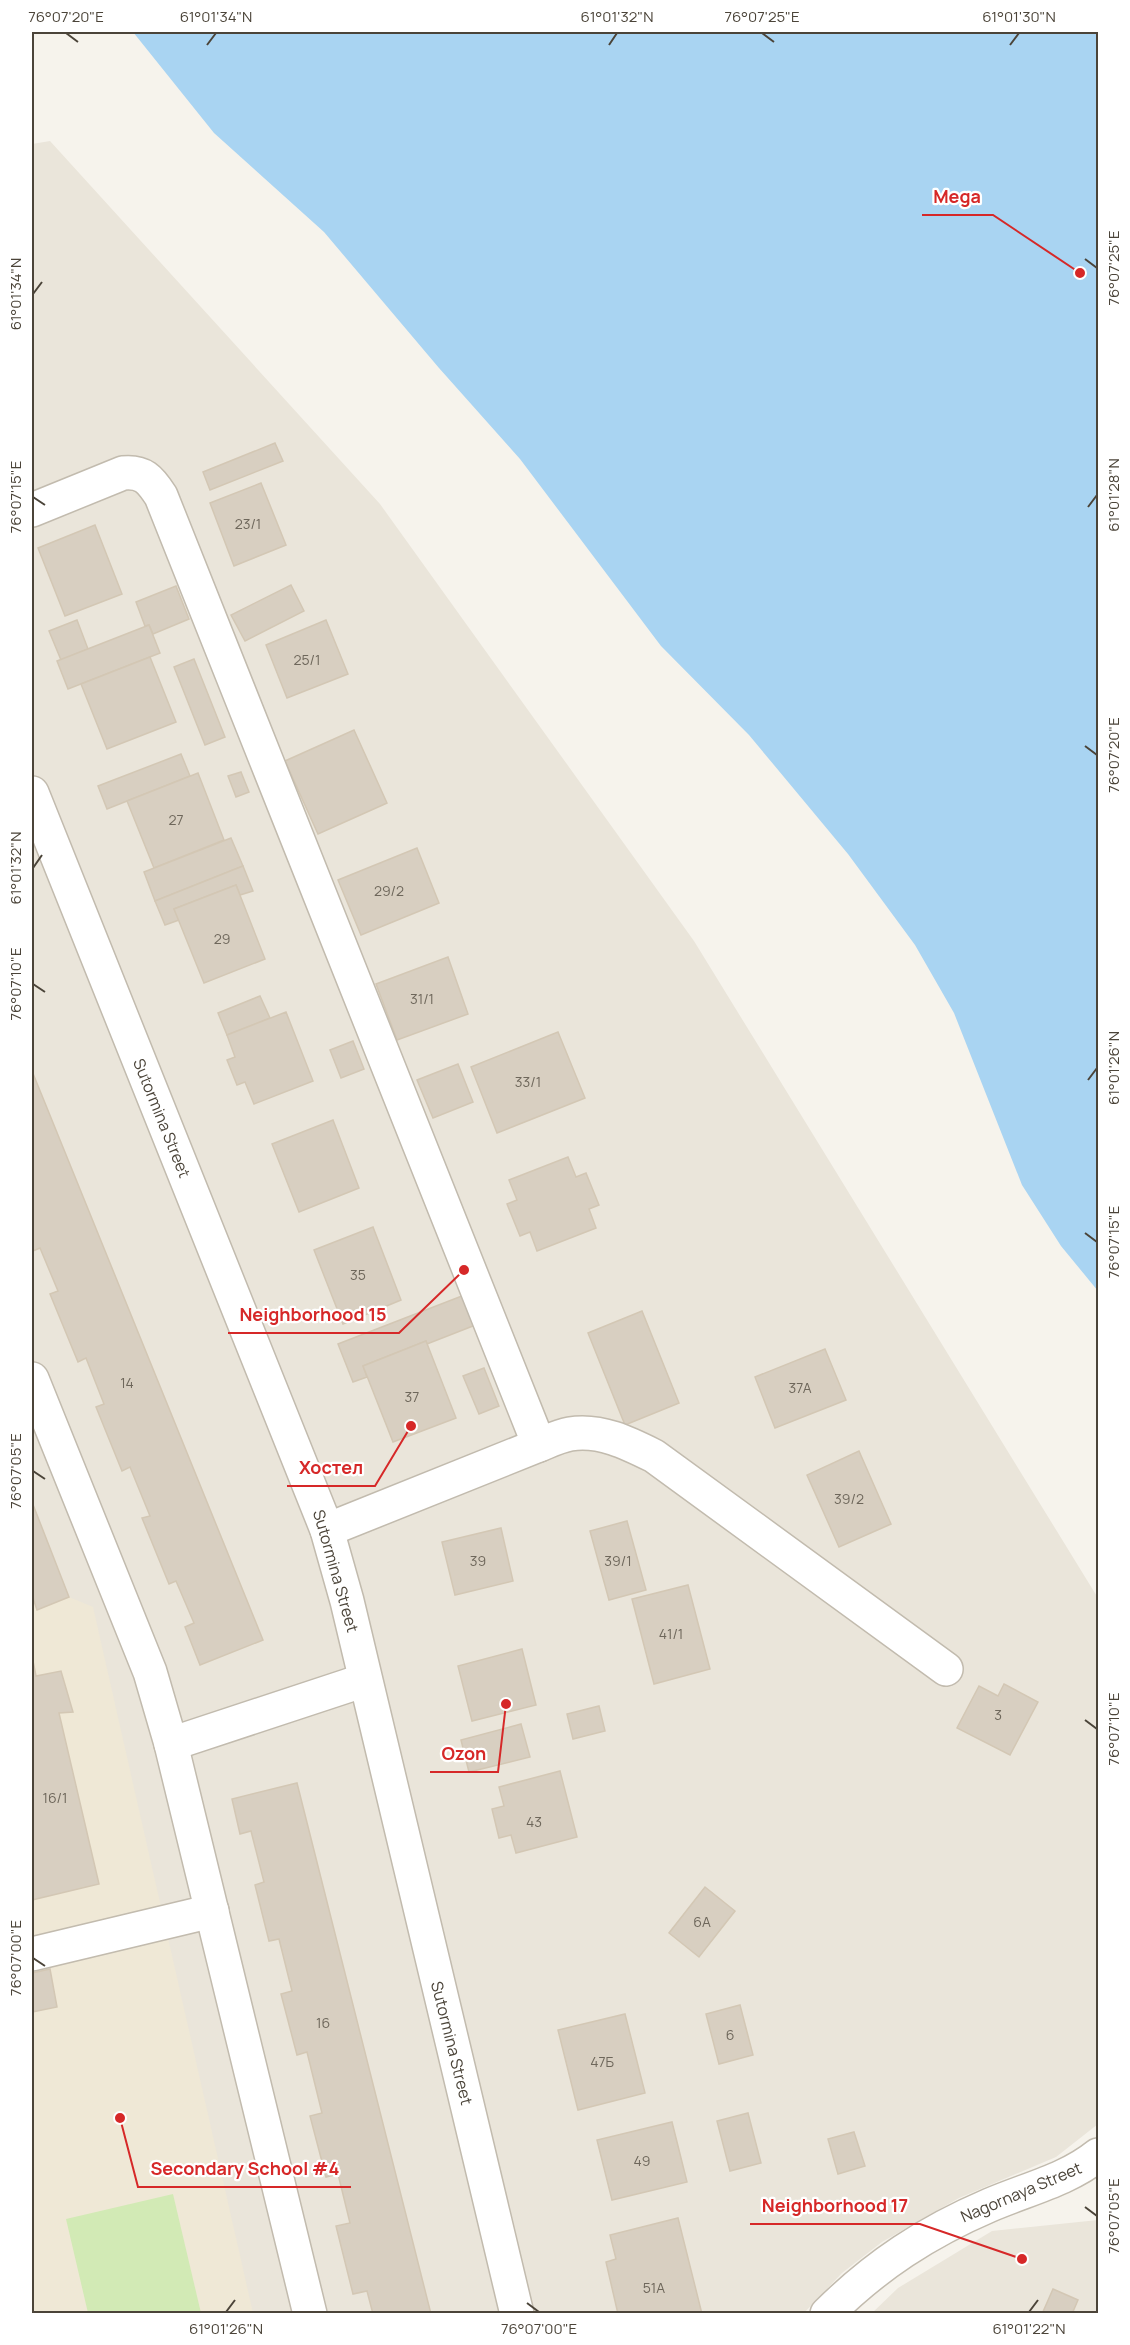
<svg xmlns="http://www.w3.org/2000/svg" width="1130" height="2345" viewBox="0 0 1130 2345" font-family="Manrope,sans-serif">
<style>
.residential{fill:#eae5da}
.education{fill:#efe8d6}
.green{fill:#d2eab5}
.water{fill:#a9d4f2}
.building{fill:#d8cfc1;stroke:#d3c7b4;stroke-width:1.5}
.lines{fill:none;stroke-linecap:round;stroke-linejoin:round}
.minor-casing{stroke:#c2bbae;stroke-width:36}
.minor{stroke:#fff;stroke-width:33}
.ticks{fill:none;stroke:#4b4439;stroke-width:2}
.labels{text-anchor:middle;stroke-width:4.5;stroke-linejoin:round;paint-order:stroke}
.number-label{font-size:14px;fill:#6e675b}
.street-label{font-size:16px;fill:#4b4439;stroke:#fff}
.leader{fill:none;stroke:#d62828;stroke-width:2}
.callout-dot{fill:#d62828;stroke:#fff;stroke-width:2}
.callout-label{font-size:18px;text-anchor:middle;font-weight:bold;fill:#d62828;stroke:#fff;stroke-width:4.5;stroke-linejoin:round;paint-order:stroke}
.neatline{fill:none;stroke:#4b4439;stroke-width:2}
.ticks-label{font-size:15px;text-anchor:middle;fill:#4b4439}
</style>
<rect width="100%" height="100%" fill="#f6f3ec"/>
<!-- residential -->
<g class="residential">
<path d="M50 141 380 504 694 941 1098 1598V2124L1056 2157 959 2198 882 2242 842 2273 804 2313H32V144Z"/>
<path d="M1098 2220V2313L871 2314 898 2288 992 2231Z"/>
</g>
<!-- education -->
<path class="education" d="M69 1597 93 1607 253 2313 32 2314V1605L35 1604 37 1609Z"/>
<!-- green -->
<path class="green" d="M173 2194 201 2313H88L66 2219Z"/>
<!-- water -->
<path class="water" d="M133 32H1098V1291L1061 1246 1022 1185 954 1013 915 945 848 854 749 735 661 646 520 459 439 368 324 232 214 133Z"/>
<!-- building -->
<g class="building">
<path d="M275 443 283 461 210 490 203 472Z"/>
<path d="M261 483 286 545 234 566 210 503Z"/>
<path d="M95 525 122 594 65 616 38 548Z"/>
<path d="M291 585 304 611 245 641 231 615Z"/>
<path d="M176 586 189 619 153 634 149 625 145 626 136 602Z"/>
<path d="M77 620 88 649 61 660 49 631Z"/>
<path d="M326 620 348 674 287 698 266 645Z"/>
<path d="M149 625 160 653 68 689 57 661Z"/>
<path d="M150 657 176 722 107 749 81 684Z"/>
<path d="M194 659 225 737 205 745 174 667Z"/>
<path d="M354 730 387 803 318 834 285 761Z"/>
<path d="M181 754 190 776 107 809 98 786Z"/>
<path d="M241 772 249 792 236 797 228 776Z"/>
<path d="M198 773 224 840 154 868 127 801Z"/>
<path d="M231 838 243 866 155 901 144 872Z"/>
<path d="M417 848 439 903 361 935 338 880Z"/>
<path d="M243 866 253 891 240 895 236 885 174 909 179 920 165 925 155 901Z"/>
<path d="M236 885 265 959 204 983 174 909Z"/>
<path d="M448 957 468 1014 397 1040 376 984Z"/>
<path d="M260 996 270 1018 227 1035 218 1013Z"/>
<path d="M286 1012 313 1081 254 1104 245 1082 237 1085 227 1060 235 1057 227 1035Z"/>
<path d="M558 1032 585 1098 497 1133 471 1067Z"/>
<path d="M353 1041 364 1069 341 1078 330 1050Z"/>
<path d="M458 1064 473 1102 433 1118 417 1080Z"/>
<path d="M32 1071 263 1640 200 1665 185 1627 194 1623 176 1581 169 1584 142 1518 150 1516 130 1467 122 1471 96 1407 104 1404 86 1358 78 1362 50 1294 58 1291 40 1248 33 1251 32 1248Z"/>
<path d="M333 1120 359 1188 299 1212 272 1144Z"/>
<path d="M568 1157 576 1177 586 1173 599 1205 589 1209 596 1228 537 1251 530 1232 520 1236 507 1204 517 1200 509 1180Z"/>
<path d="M373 1227 401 1300 343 1324 314 1250Z"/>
<path d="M467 1294 478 1324 427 1344 426 1341 363 1366 367 1377 353 1382 338 1344Z"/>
<path d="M642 1311 679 1403 625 1425 588 1333Z"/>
<path d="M426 1341 456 1418 393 1442 363 1366Z"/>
<path d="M825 1349 846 1400 775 1428 755 1377Z"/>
<path d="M484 1368 499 1406 479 1414 463 1376Z"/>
<path d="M859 1451 891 1524 839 1547 807 1475Z"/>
<path d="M32 1502 69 1597 37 1610 32 1595Z"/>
<path d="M627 1521 646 1590 609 1600 590 1531Z"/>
<path d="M501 1528 513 1581 455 1595 442 1542Z"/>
<path d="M688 1585 710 1669 654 1684 632 1599Z"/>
<path d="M522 1649 536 1705 472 1721 458 1666Z"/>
<path d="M32 1656 36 1676 61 1671 73 1712 59 1713 99 1884 32 1900Z"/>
<path d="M1004 1684 1038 1702 1010 1755 957 1728 979 1686 998 1696Z"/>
<path d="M599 1706 605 1731 573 1739 567 1714Z"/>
<path d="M521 1724 530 1757 469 1772 461 1740Z"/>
<path d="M560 1771 577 1837 516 1853 511 1835 499 1838 492 1809 504 1806 499 1787Z"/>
<path d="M297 1783 431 2314H373L367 2291 353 2294 336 2226 350 2223 338 2174 326 2177 310 2116 322 2113 307 2052 297 2055 281 1994 292 1991 279 1939 269 1941 255 1885 264 1882 251 1831 240 1834 232 1799Z"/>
<path d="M705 1887 735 1911 699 1957 669 1933Z"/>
<path d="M50 1969 57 2007 32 2012V1973Z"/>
<path d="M740 2005 753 2055 719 2064 706 2014Z"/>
<path d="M625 2014 645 2093 578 2110 558 2030Z"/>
<path d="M748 2113 761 2163 730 2171 717 2121Z"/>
<path d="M672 2122 687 2182 612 2200 597 2140Z"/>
<path d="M854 2132 865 2166 838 2174 828 2139Z"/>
<path d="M678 2218 702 2314H618L606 2262 616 2259 610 2235Z"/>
<path d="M1053 2289 1078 2300 1072 2314H1042Z"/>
</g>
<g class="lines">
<defs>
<g id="minor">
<path d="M32 510 123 473C143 471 150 479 161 496L539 1445"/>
<path d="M32 793 327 1530 347 1601 517 2314"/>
<path d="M32 1379 150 1672 171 1744 310 2314"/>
<path d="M327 1530 539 1445C549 1441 559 1436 570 1434 600 1429 628 1443 654 1456L946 1669"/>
<path d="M171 1744 365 1680"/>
<path d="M32 1954 212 1911"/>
<path d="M827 2314C876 2265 927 2232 990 2205 1027 2189 1067 2180 1098 2155"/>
</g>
</defs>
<!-- minor casing -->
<use href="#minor" class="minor-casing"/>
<!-- minor -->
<use href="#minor" class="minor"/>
</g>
<!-- ticks -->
<path class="ticks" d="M66 33 78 42M762 33 774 42M207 45 216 33M609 45 617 33M1010 45 1019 33M1085 259 1097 268M33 294 42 282M33 497 45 505M1088 507 1097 495M1085 746 1097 755M33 868 42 855M33 984 45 992M1088 1080 1097 1068M1085 1233 1097 1242M33 1471 45 1479M1085 1720 1097 1729M33 1958 45 1966M1085 2207 1097 2216M527 2303 539 2312M226 2312 235 2300M1029 2312 1038 2300"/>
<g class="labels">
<!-- number labels -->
<g class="number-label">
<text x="248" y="529">23/1</text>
<text x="307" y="665">25/1</text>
<text x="176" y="825">27</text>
<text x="389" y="896">29/2</text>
<text x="222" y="944">29</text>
<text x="422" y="1004">31/1</text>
<text x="528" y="1087">33/1</text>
<text x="358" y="1280">35</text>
<text x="127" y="1388">14</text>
<text x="800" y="1393">37А</text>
<text x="412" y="1402">37</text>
<text x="849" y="1504">39/2</text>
<text x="478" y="1566">39</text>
<text x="618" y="1566">39/1</text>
<text x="671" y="1639">41/1</text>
<text x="998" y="1720">3</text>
<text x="55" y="1803">16/1</text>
<text x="534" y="1827">43</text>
<text x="702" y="1927">6А</text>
<text x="323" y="2028">16</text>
<text x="730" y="2040">6</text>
<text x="602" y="2067">47Б</text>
<text x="642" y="2166">49</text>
<text x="654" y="2293">51А</text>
</g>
<!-- street labels -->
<g class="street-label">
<text transform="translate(162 1118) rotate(68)" y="6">Sutormina Street</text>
<text transform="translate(336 1571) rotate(74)" y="6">Sutormina Street</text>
<text transform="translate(452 2043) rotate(76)" y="6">Sutormina Street</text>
<text transform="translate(1021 2192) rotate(-23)" y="6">Nagornaya Street</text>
</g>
</g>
<!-- callouts -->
<path class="leader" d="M1080 273L993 215H922M464 1270L399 1333H228M411 1426L375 1486H287M506 1704L498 1772H430M120 2118L138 2187H351M1022 2259L920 2224H750"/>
<g class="callout-dot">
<circle cx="1080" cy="273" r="6"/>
<circle cx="464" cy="1270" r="6"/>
<circle cx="411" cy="1426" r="6"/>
<circle cx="506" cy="1704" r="6"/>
<circle cx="120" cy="2118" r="6"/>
<circle cx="1022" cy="2259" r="6"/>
</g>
<g class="callout-label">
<text x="957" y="203">Mega</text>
<text x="313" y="1321">Neighborhood 15</text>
<text x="331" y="1474">Хостел</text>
<text x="464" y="1760">Ozon</text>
<text x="245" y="2175">Secondary School #4</text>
<text x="835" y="2212">Neighborhood 17</text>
</g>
<!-- border -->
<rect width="1130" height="2345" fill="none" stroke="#ffffff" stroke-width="66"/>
<rect x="33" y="33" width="1064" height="2279" class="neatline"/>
<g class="ticks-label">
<text x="66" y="22">76°07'20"E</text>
<text x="216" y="22">61°01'34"N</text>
<text x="617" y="22">61°01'32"N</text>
<text x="762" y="22">76°07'25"E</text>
<text x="1019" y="22">61°01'30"N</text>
<text transform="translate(1114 268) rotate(-90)" y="5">76°07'25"E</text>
<text transform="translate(16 294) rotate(-90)" y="5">61°01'34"N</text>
<text transform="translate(1114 495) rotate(-90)" y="5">61°01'28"N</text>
<text transform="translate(16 497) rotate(-90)" y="5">76°07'15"E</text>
<text transform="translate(1114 755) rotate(-90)" y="5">76°07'20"E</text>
<text transform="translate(16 868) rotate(-90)" y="5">61°01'32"N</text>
<text transform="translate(16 984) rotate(-90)" y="5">76°07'10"E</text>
<text transform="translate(1114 1068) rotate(-90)" y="5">61°01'26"N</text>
<text transform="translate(1114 1242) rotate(-90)" y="5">76°07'15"E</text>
<text transform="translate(16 1471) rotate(-90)" y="5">76°07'05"E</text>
<text transform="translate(1114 1729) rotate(-90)" y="5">76°07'10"E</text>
<text transform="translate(16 1958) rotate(-90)" y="5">76°07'00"E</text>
<text transform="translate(1114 2216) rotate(-90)" y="5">76°07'05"E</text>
<text x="226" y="2334">61°01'26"N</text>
<text x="539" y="2334">76°07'00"E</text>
<text x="1029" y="2334">61°01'22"N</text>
</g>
</svg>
